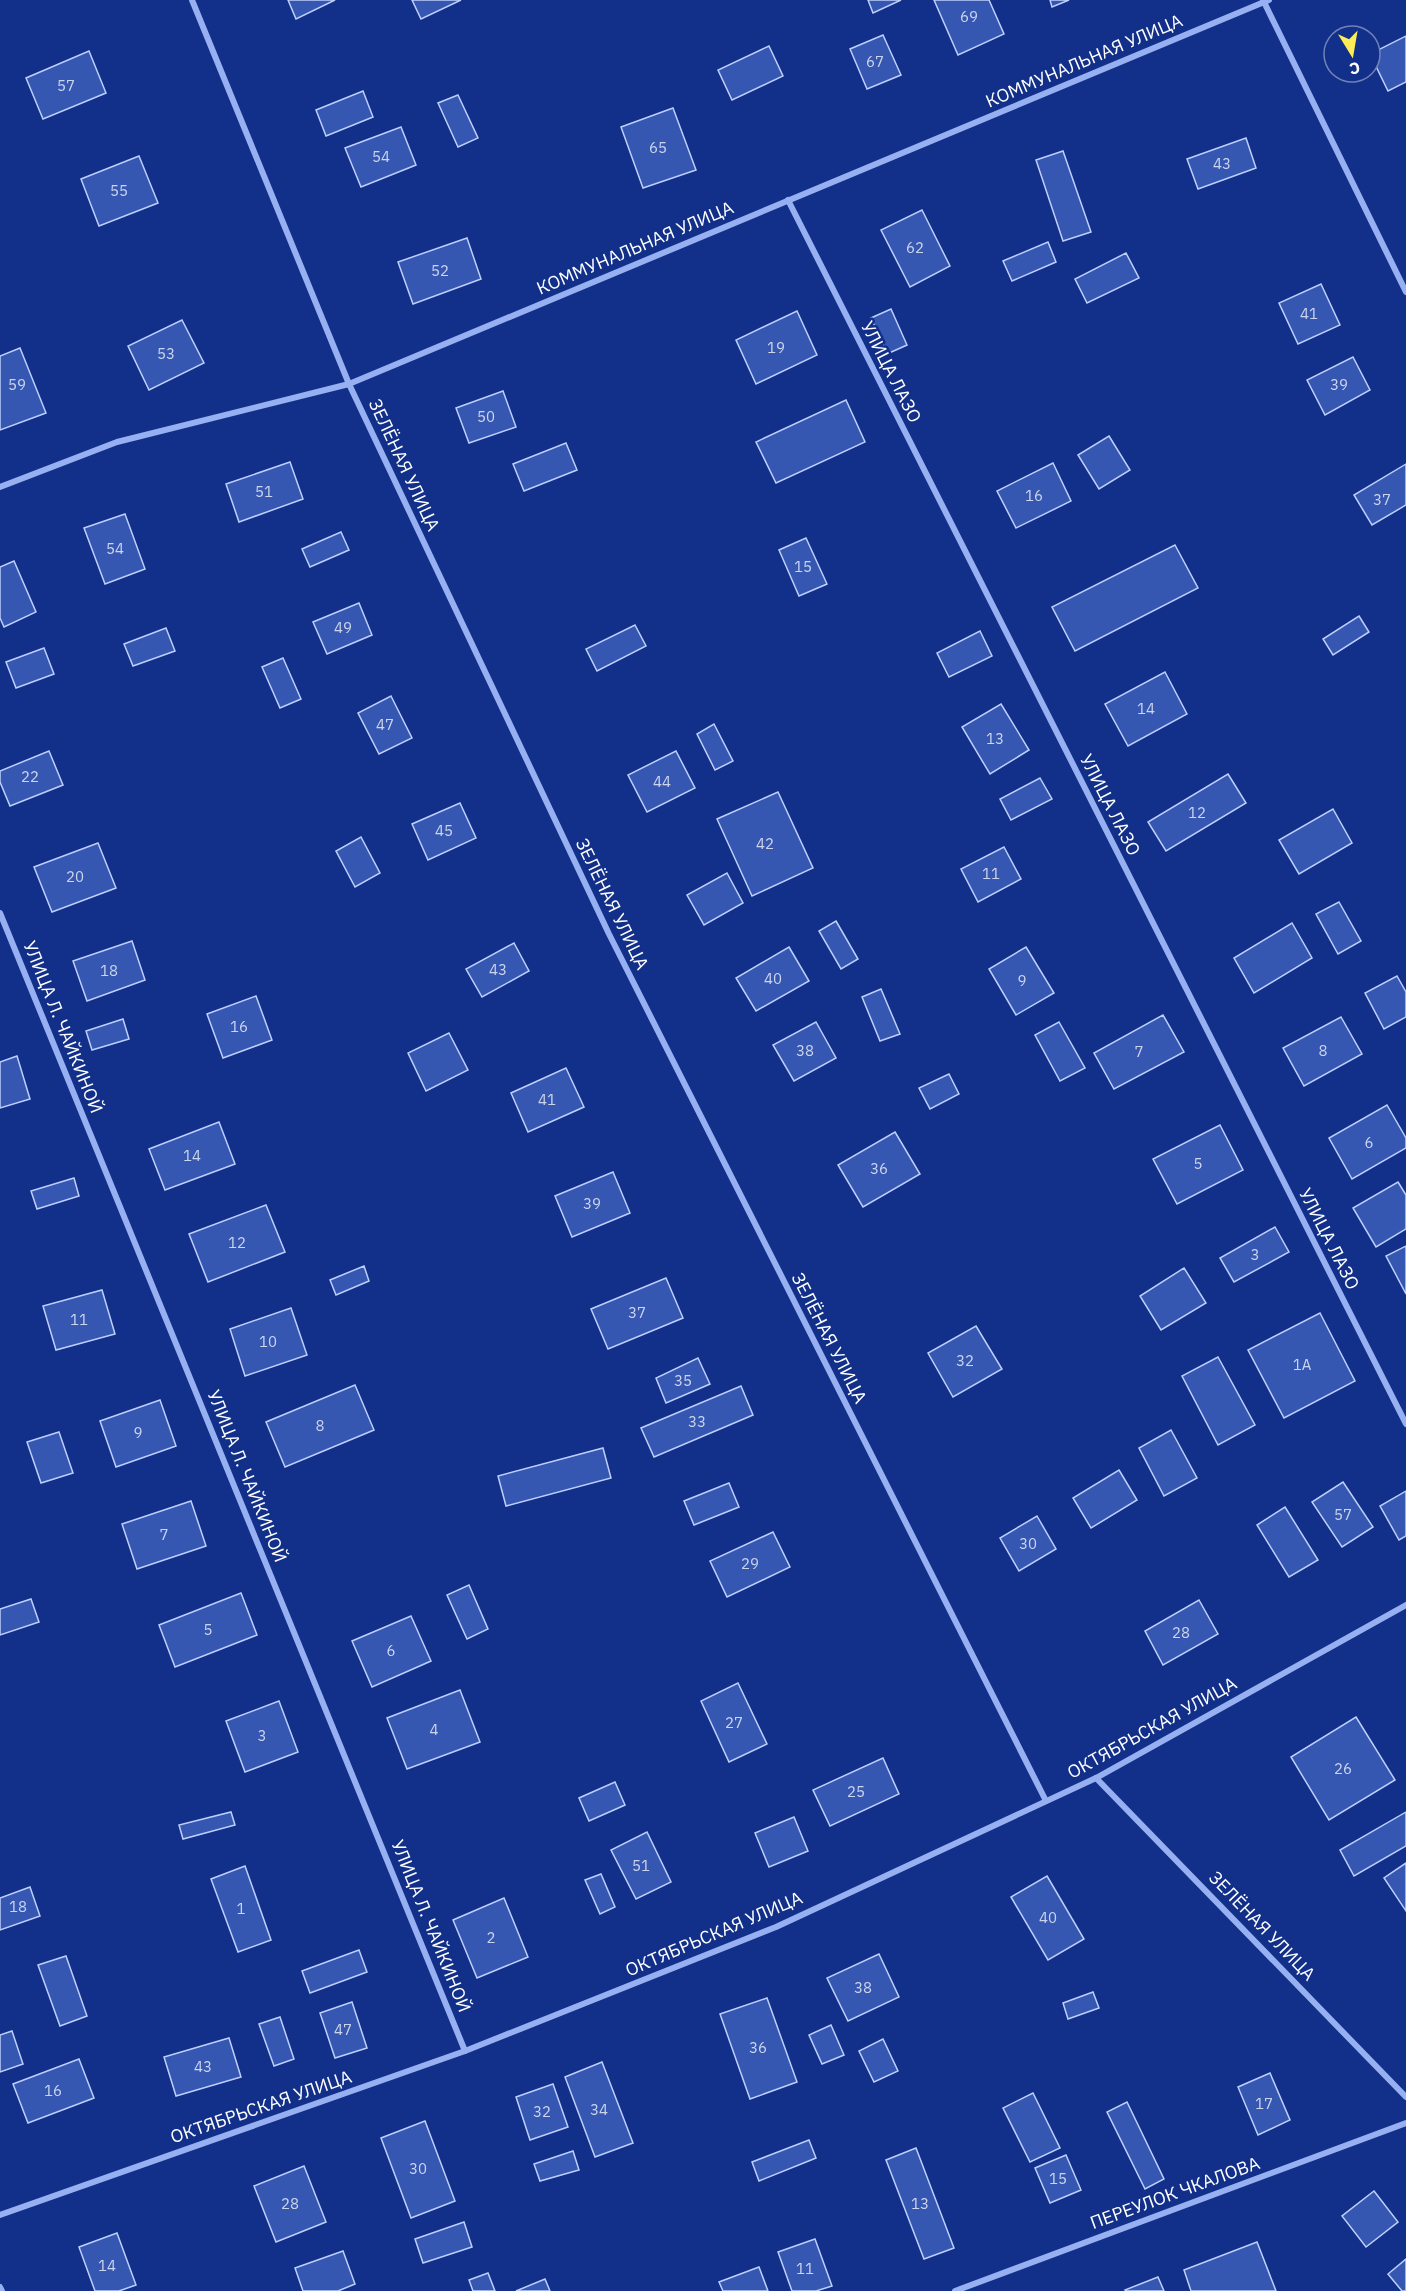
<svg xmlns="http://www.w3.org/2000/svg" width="1406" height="2291" viewBox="0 0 1406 2291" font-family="'IBM Plex Sans',sans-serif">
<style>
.building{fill:#3557b2;stroke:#becffc;stroke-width:1.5}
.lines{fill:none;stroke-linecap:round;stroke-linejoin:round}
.street{stroke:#97b0f1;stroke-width:6}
.labels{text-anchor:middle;stroke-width:5;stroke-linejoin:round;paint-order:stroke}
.number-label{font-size:15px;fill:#ccd5ec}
.street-label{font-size:18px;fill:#fff;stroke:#123089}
</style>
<rect width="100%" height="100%" fill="#123089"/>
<!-- building -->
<g class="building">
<path d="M288 0H335L296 19Z"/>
<path d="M412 0H461L421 19Z"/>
<path d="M868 0H901L873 13Z"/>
<path d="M934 0H989L1004 34 958 55Z"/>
<path d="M1050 0H1069L1052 7Z"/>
<path d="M883 35 901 75 867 89 850 49Z"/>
<path d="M1406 36V82L1388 91 1370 54Z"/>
<path d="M769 46 783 76 732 100 718 70Z"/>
<path d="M89 51 106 93 43 119 26 78Z"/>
<path d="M363 91 373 117 326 136 316 110Z"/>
<path d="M458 95 478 138 458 147 438 103Z"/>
<path d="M673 108 696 170 643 188 621 127Z"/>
<path d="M401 127 416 165 361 187 345 148Z"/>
<path d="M1246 138 1256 168 1198 189 1187 159Z"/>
<path d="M1063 151 1091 232 1063 241 1036 160Z"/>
<path d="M139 156 158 203 99 226 81 179Z"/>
<path d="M922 210 950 266 910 287 881 230Z"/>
<path d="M467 238 481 279 413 304 398 262Z"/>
<path d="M1048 242 1056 262 1012 281 1003 261Z"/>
<path d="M1126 253 1139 278 1087 303 1075 279Z"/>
<path d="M1321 284 1340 325 1298 344 1279 303Z"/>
<path d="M891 309 907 345 887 354 871 318Z"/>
<path d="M797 311 817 355 756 384 736 340Z"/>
<path d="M182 320 204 363 149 390 128 346Z"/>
<path d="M20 348 46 413 0 430V356Z"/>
<path d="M1353 357 1370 390 1325 415 1307 380Z"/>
<path d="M503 391 516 427 469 443 456 408Z"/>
<path d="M846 400 865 442 776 483 756 442Z"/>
<path d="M1109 436 1130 470 1099 489 1078 455Z"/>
<path d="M566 443 577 470 524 491 513 464Z"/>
<path d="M290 462 303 499 239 522 226 484Z"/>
<path d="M1053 463 1071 501 1016 528 997 491Z"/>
<path d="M1406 464V505L1372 525 1354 495Z"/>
<path d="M125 514 145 569 105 584 84 528Z"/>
<path d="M341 532 349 550 310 567 302 549Z"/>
<path d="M806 538 827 584 799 596 779 550Z"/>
<path d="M1175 545 1198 588 1075 651 1052 607Z"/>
<path d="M14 561 36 612 4 627 0 618V567Z"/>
<path d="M359 603 372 635 327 654 313 622Z"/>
<path d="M1359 616 1369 632 1333 655 1323 639Z"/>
<path d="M635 625 646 646 597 671 586 649Z"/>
<path d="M166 628 175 651 133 666 124 644Z"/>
<path d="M980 631 992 656 949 677 937 653Z"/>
<path d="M44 648 54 674 16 688 6 662Z"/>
<path d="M283 658 301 699 280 708 262 667Z"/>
<path d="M1165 672 1187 714 1128 746 1105 704Z"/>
<path d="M391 696 412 738 379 754 358 713Z"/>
<path d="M1001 704 1029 750 990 774 962 727Z"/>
<path d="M714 724 733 761 715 770 697 734Z"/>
<path d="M49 751 63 785 10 806 0 782V771Z"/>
<path d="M676 751 695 788 647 812 628 775Z"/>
<path d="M1228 774 1246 803 1166 851 1148 822Z"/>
<path d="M1040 778 1052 799 1011 820 1000 799Z"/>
<path d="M778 792 813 868 752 896 717 819Z"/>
<path d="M460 803 476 838 428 860 412 824Z"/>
<path d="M1333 809 1352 843 1299 874 1279 840Z"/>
<path d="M361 837 380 873 355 887 336 851Z"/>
<path d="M98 843 116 888 52 912 34 867Z"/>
<path d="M1004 847 1021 879 978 902 961 869Z"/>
<path d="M727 873 743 903 704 925 687 895Z"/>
<path d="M1339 902 1361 941 1338 954 1316 914Z"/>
<path d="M836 921 858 959 841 969 819 931Z"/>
<path d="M1292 923 1312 958 1254 993 1234 958Z"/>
<path d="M132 941 145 980 87 1001 73 961Z"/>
<path d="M514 943 529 971 482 997 466 969Z"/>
<path d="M789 947 809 981 756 1011 736 978Z"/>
<path d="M1026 947 1054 993 1016 1015 989 969Z"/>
<path d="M1397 976 1406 992V1017L1384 1029 1365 993Z"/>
<path d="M881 989 900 1034 880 1041 862 997Z"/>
<path d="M256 996 272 1040 223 1058 207 1014Z"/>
<path d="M1163 1015 1184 1052 1114 1089 1094 1053Z"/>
<path d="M1341 1017 1362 1054 1304 1086 1283 1048Z"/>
<path d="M123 1019 129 1039 92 1050 86 1031Z"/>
<path d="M816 1022 836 1058 794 1081 773 1045Z"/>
<path d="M1059 1022 1085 1068 1060 1081 1035 1035Z"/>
<path d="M449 1033 468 1070 426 1091 408 1053Z"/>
<path d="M17 1056 30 1099 0 1108V1062Z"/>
<path d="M566 1068 584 1107 528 1132 511 1093Z"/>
<path d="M949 1074 959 1094 930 1109 919 1088Z"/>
<path d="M1387 1105 1406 1138V1148L1352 1179 1329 1138Z"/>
<path d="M219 1122 235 1164 165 1190 149 1149Z"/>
<path d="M1220 1125 1243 1170 1177 1204 1153 1159Z"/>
<path d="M895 1132 920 1174 863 1207 838 1165Z"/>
<path d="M613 1172 630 1213 572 1237 555 1196Z"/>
<path d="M74 1178 79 1196 37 1209 31 1191Z"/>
<path d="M1398 1182 1406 1195V1229L1376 1247 1353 1208Z"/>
<path d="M266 1205 285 1252 208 1282 189 1234Z"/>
<path d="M1275 1227 1289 1252 1234 1282 1220 1258Z"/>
<path d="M1406 1246V1294L1386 1256Z"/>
<path d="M364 1266 369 1281 336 1295 330 1280Z"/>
<path d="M1184 1268 1206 1303 1161 1330 1140 1296Z"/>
<path d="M666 1278 683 1318 608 1349 591 1309Z"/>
<path d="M102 1290 115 1334 56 1350 43 1306Z"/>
<path d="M291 1308 307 1355 245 1376 230 1329Z"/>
<path d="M1320 1313 1355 1381 1284 1418 1248 1350Z"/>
<path d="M976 1326 1002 1369 953 1397 928 1353Z"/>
<path d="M1218 1357 1255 1425 1218 1445 1182 1376Z"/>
<path d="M698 1358 710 1384 666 1403 656 1378Z"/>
<path d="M355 1385 374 1430 285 1467 266 1422Z"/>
<path d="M741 1386 753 1415 654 1457 641 1428Z"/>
<path d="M160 1400 176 1446 116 1467 100 1421Z"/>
<path d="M1171 1430 1197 1478 1164 1496 1139 1448Z"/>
<path d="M59 1432 73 1473 41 1483 27 1442Z"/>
<path d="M603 1448 611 1478 506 1506 498 1476Z"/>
<path d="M1119 1470 1137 1500 1091 1528 1073 1498Z"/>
<path d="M1343 1482 1373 1527 1342 1547 1312 1502Z"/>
<path d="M729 1483 739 1507 694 1525 684 1501Z"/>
<path d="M1406 1491V1536L1399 1540 1380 1506Z"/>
<path d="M191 1501 206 1546 137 1569 122 1524Z"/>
<path d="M1285 1507 1318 1560 1289 1577 1257 1525Z"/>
<path d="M1037 1516 1056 1549 1019 1571 1000 1538Z"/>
<path d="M773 1532 790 1567 727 1597 710 1561Z"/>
<path d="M469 1585 488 1629 467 1639 447 1595Z"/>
<path d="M241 1593 257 1635 175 1667 159 1625Z"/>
<path d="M31 1599 39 1622 0 1635V1609Z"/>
<path d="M1199 1600 1218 1634 1163 1665 1145 1631Z"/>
<path d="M411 1616 431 1661 372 1687 352 1641Z"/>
<path d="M738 1683 767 1744 729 1762 701 1701Z"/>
<path d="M460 1690 480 1742 407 1769 387 1718Z"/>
<path d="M279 1701 298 1752 245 1772 226 1721Z"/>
<path d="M1356 1717 1395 1780 1329 1820 1291 1757Z"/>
<path d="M883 1758 899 1794 830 1826 813 1790Z"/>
<path d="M615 1782 625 1805 589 1821 579 1798Z"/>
<path d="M231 1812 235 1825 183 1839 179 1825Z"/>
<path d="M1406 1812V1846L1354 1876 1340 1850Z"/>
<path d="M794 1817 808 1851 769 1867 755 1833Z"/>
<path d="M647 1832 671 1882 636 1899 611 1850Z"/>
<path d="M1406 1863V1911L1384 1878Z"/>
<path d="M245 1866 271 1940 238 1952 211 1879Z"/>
<path d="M601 1874 615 1907 600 1914 585 1880Z"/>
<path d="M1047 1876 1084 1939 1048 1960 1011 1897Z"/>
<path d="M30 1887 40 1916 0 1930V1898Z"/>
<path d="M504 1898 528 1957 477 1978 453 1920Z"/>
<path d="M359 1950 367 1972 310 1993 302 1971Z"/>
<path d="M879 1954 899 1997 848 2021 827 1978Z"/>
<path d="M66 1956 87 2016 60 2026 38 1965Z"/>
<path d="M1093 1992 1099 2008 1068 2019 1063 2003Z"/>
<path d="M767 1998 797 2082 750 2099 720 2014Z"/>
<path d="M352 2002 367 2048 335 2058 320 2013Z"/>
<path d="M280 2017 294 2059 274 2066 259 2024Z"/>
<path d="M831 2025 844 2055 822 2064 809 2035Z"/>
<path d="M12 2031 23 2064 0 2072V2035Z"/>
<path d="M229 2038 241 2077 176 2096 164 2057Z"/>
<path d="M883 2039 898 2071 874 2082 859 2051Z"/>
<path d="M79 2059 94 2098 28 2123 13 2084Z"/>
<path d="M602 2062 633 2143 595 2157 565 2077Z"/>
<path d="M1270 2073 1290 2120 1258 2135 1238 2087Z"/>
<path d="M553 2084 568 2127 530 2140 516 2097Z"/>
<path d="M1033 2093 1060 2148 1030 2162 1003 2108Z"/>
<path d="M1127 2102 1164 2179 1145 2189 1107 2112Z"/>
<path d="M425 2121 455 2201 411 2218 381 2138Z"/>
<path d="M809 2140 816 2158 759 2181 752 2162Z"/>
<path d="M916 2148 954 2248 924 2259 886 2160Z"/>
<path d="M573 2151 579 2170 540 2181 534 2164Z"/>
<path d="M1066 2155 1081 2190 1050 2203 1035 2168Z"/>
<path d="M304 2166 326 2222 276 2242 254 2186Z"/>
<path d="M1374 2191 1398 2222 1366 2247 1342 2216Z"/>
<path d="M464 2222 472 2247 423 2263 415 2239Z"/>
<path d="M117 2233 136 2285 119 2291H95L79 2247Z"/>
<path d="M815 2239 832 2286 816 2291H792L778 2252Z"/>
<path d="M1257 2242 1276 2291H1191L1184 2270Z"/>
<path d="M343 2251 355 2284 338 2291H303L295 2268Z"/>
<path d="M1406 2259V2291H1402L1388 2274Z"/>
<path d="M759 2267 768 2291H723L719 2282Z"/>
<path d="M488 2273 495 2291H473L469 2280Z"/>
<path d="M1158 2277 1164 2291H1126L1125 2290Z"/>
<path d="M545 2279 550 2291H516Z"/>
</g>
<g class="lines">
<!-- street -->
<g class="street">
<path d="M192 0 349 384 609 934 1046 1801"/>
<path d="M1263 0 1406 292"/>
<path d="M788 200 1406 1424"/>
<path d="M0 487 117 442 349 384 1269 0"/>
<path d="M0 913 465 2051"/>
<path d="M1096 1778 1406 2097"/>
<path d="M0 2215 465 2051 776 1927 1096 1778 1406 1605"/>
<path d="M0 2287 2 2291"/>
<path d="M955 2291 1406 2123"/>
</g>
</g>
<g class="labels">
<!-- number labels -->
<g class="number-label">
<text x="969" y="22">69</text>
<text x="875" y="67">67</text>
<text x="66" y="91">57</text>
<text x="658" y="153">65</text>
<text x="381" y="162">54</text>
<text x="1222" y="169">43</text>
<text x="119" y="196">55</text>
<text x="915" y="253">62</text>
<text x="440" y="276">52</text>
<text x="1309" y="319">41</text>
<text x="776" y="353">19</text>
<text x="166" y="359">53</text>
<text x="17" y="390">59</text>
<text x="1339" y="390">39</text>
<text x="486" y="422">50</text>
<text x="264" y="497">51</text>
<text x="1034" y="501">16</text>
<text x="1382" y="505">37</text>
<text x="115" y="554">54</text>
<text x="803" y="572">15</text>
<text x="343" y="633">49</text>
<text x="1146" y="714">14</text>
<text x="385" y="730">47</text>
<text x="995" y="744">13</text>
<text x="30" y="782">22</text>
<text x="662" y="787">44</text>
<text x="1197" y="818">12</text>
<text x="444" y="836">45</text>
<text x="765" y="849">42</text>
<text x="991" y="879">11</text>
<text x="75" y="882">20</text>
<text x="498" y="975">43</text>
<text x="109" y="976">18</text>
<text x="773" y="984">40</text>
<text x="1022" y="986">9</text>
<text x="239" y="1032">16</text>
<text x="805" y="1056">38</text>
<text x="1323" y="1056">8</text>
<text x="1139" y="1057">7</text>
<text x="547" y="1105">41</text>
<text x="1369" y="1148">6</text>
<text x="192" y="1161">14</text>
<text x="1198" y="1169">5</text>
<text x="879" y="1174">36</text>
<text x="592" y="1209">39</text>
<text x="237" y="1248">12</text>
<text x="1255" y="1260">3</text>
<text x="637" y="1318">37</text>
<text x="79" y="1325">11</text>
<text x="268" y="1347">10</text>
<text x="965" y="1366">32</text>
<text x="1302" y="1370">1А</text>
<text x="683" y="1386">35</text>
<text x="697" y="1427">33</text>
<text x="320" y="1431">8</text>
<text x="138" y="1438">9</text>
<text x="1343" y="1520">57</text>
<text x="164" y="1540">7</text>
<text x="1028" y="1549">30</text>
<text x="750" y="1569">29</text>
<text x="208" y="1635">5</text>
<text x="1181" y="1638">28</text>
<text x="391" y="1656">6</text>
<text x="734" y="1728">27</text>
<text x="434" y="1735">4</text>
<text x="262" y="1741">3</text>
<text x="1343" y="1774">26</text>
<text x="856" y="1797">25</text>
<text x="641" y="1871">51</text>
<text x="18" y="1912">18</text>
<text x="241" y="1914">1</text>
<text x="1048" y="1923">40</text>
<text x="491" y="1943">2</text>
<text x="863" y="1993">38</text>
<text x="343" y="2035">47</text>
<text x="758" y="2053">36</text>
<text x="203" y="2072">43</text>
<text x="53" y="2096">16</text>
<text x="1264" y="2109">17</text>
<text x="599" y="2115">34</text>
<text x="542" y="2117">32</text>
<text x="418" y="2174">30</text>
<text x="1058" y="2184">15</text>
<text x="290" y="2209">28</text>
<text x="920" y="2209">13</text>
<text x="107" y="2271">14</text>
<text x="805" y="2274">11</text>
</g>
<!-- street labels -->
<g class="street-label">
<text transform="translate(1084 61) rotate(-23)" y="6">КОММУНАЛЬНАЯ УЛИЦА</text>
<text transform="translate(635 248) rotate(-23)" y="6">КОММУНАЛЬНАЯ УЛИЦА</text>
<text transform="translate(891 372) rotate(63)" y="6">УЛИЦА ЛАЗО</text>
<text transform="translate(404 465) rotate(65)" y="6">ЗЕЛЁНАЯ УЛИЦА</text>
<text transform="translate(1110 805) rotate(63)" y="6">УЛИЦА ЛАЗО</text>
<text transform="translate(612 904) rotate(64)" y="6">ЗЕЛЁНАЯ УЛИЦА</text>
<text transform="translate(63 1027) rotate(68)" y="6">УЛИЦА Л. ЧАЙКИНОЙ</text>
<text transform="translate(1329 1239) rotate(63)" y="6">УЛИЦА ЛАЗО</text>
<text transform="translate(829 1338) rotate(63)" y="6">ЗЕЛЁНАЯ УЛИЦА</text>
<text transform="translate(247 1476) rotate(68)" y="6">УЛИЦА Л. ЧАЙКИНОЙ</text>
<text transform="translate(1152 1728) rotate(-29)" y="6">ОКТЯБРЬСКАЯ УЛИЦА</text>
<text transform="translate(431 1926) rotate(68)" y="6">УЛИЦА Л. ЧАЙКИНОЙ</text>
<text transform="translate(1262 1926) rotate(46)" y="6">ЗЕЛЁНАЯ УЛИЦА</text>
<text transform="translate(714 1934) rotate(-23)" y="6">ОКТЯБРЬСКАЯ УЛИЦА</text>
<text transform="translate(261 2107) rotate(-19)" y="6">ОКТЯБРЬСКАЯ УЛИЦА</text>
<text transform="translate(1175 2193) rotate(-20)" y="6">ПЕРЕУЛОК ЧКАЛОВА</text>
</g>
</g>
<!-- north arrow -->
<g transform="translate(1352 54) rotate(169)"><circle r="28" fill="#123089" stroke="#7183b8" stroke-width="1.5"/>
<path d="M0-4.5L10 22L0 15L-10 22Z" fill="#ffed57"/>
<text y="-9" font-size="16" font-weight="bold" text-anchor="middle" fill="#ffffff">С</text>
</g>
</svg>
